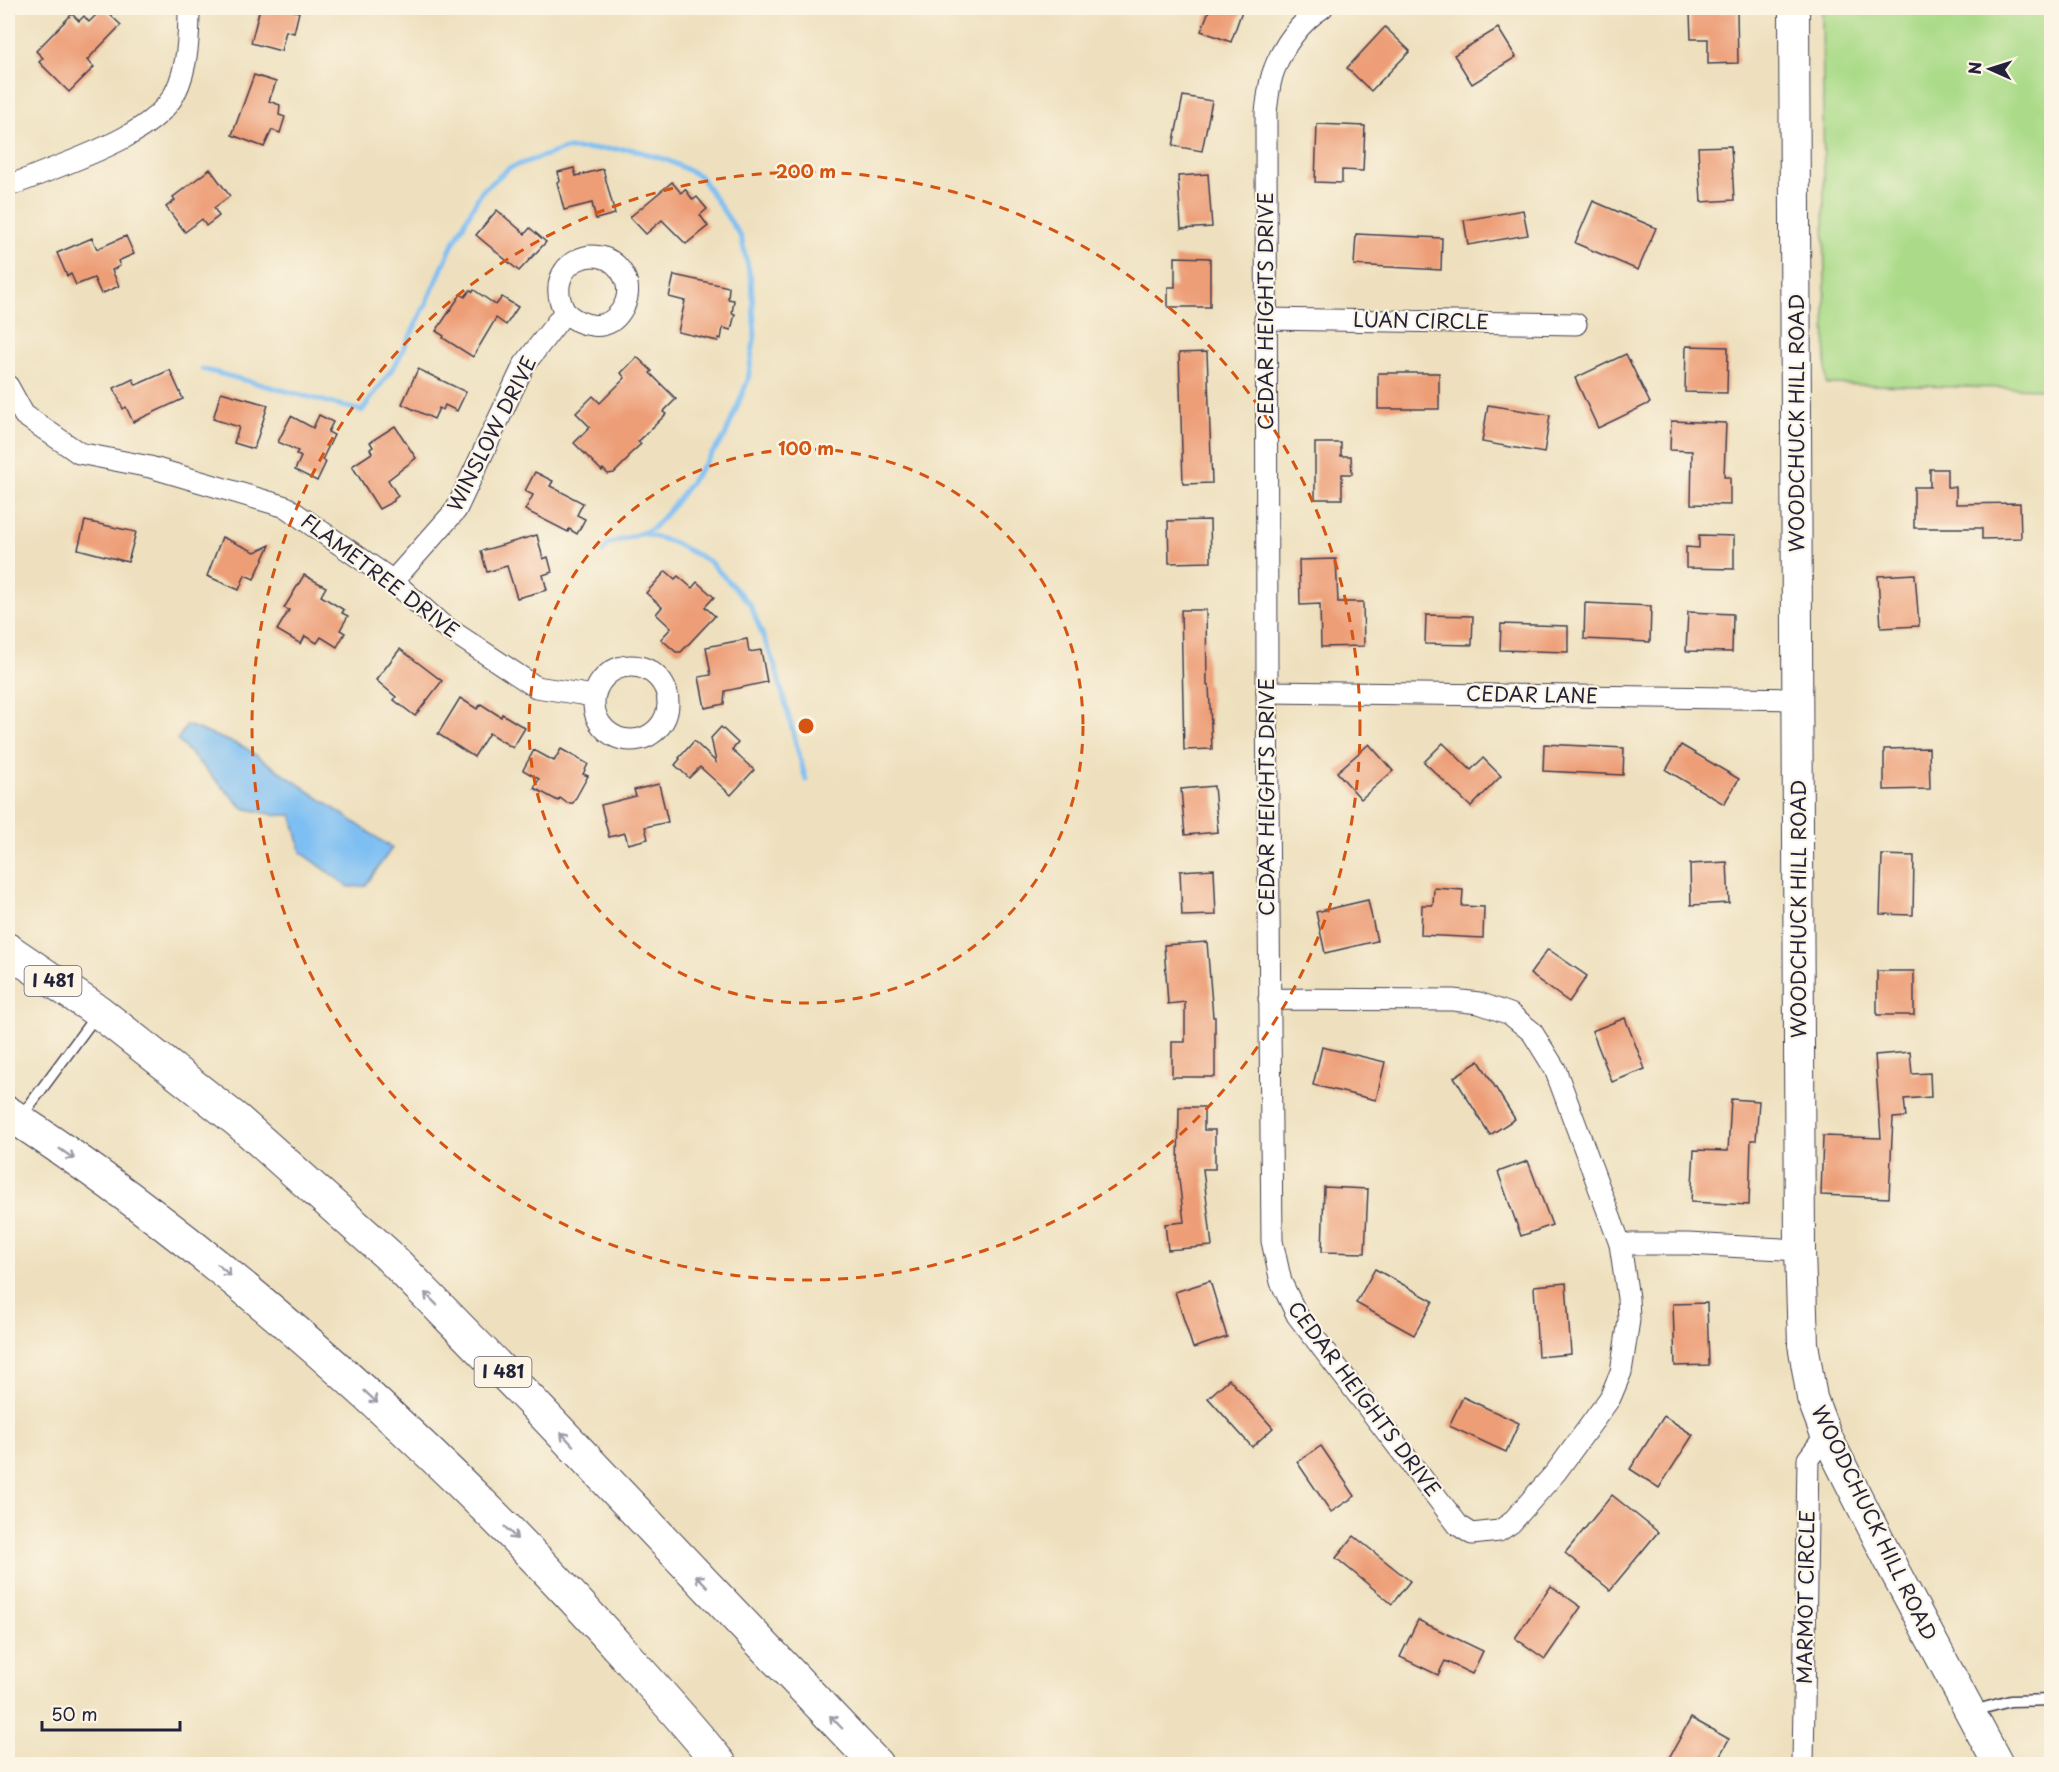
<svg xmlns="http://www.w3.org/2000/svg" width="2059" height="1772" viewBox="0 0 2059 1772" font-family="'Playpen Sans',sans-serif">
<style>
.green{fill:#abdb89;stroke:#667e62;stroke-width:1.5}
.water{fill:#7ebff3;stroke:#507097;stroke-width:1.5}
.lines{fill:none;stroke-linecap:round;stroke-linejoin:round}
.stream{stroke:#7ebff3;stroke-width:5}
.building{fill:#ed9e77}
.lane-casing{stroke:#413e4f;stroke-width:13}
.street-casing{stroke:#413e4f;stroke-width:23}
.secondary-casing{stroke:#413e4f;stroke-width:32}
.highway-casing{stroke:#413e4f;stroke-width:35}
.lane{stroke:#fff;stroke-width:10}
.street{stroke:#fff;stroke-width:21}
.secondary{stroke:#fff;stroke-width:30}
.highway{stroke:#fff;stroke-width:33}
.oneway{stroke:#9c9ca7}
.ring{fill:none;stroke:#d45411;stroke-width:3;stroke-dasharray:10 8}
.labels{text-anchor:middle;stroke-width:4.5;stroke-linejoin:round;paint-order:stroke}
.shield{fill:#fcf5e5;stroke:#63616e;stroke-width:1.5}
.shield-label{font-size:18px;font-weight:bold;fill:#22223b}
.street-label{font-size:20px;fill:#22223b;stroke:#fcf5e5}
.centre{fill:#d45411;stroke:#fcf5e5;stroke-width:3}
.ring-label{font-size:18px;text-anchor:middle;font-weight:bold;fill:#d45411;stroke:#fcf5e5;stroke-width:4.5;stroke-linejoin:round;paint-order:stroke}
</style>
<rect width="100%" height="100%" fill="#fcf5e5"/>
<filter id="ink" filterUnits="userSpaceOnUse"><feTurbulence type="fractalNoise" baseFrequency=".0167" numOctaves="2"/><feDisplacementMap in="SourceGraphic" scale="12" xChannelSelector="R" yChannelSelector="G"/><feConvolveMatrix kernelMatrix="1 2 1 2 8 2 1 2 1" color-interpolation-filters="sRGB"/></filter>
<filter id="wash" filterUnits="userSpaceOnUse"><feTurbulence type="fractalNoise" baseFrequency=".008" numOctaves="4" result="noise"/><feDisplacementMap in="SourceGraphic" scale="24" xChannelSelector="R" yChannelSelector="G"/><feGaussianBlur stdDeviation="1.35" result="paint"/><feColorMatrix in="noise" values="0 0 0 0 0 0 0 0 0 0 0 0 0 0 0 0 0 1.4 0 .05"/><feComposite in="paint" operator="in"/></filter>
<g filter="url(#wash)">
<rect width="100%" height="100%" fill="#eee0be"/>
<!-- green -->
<path class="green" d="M1822 8H2051V389L1826 384Z"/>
<!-- water -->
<path class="water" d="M187 725 244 747 392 848 365 886 349 887 301 852 292 815H275L243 808 177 740Z"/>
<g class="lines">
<!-- stream -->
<g class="stream">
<path d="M202 369 362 411 397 362 425 306 452 246 481 192 509 168 564 149H630L667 160 700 176 741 237 751 279 755 334 748 380 725 436 672 507 653 528 642 533"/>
<path d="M603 552 608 544 642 533 672 542 709 561 750 604 775 666 806 780"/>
</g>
</g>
<g id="blocks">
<!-- building -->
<g class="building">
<path d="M103 8 121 25 87 60 94 67 69 92 39 62 43 58 36 51 72 14 79 21 84 16 89 22Z"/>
<path d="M260 8H291L290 10 299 12 294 33 286 31 281 51 251 43Z"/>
<path d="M1210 8H1243L1231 42 1201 31Z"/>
<path d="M1690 12H1737L1738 63 1708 64V39H1691Z"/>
<path d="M1385 27 1410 51 1371 91 1347 68Z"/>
<path d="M1498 28 1516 57 1472 84 1454 55Z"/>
<path d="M254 75 276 82 269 101 280 105 279 115 285 117 280 133 272 130 264 147 232 135Z"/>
<path d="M1183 96 1212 101 1202 151 1173 146Z"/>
<path d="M1317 124 1365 126 1363 171 1342 170V183L1315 182Z"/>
<path d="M1731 146 1734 200 1701 202 1698 147Z"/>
<path d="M574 168 576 176 603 169 615 214 596 219 592 203 564 210 557 182 560 181 558 172Z"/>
<path d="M210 169 230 196 214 208 219 216 206 226 202 219 185 232 166 207 175 200 173 197Z"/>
<path d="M1208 174 1212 227 1181 229 1178 176Z"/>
<path d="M672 182 681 193 685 189 693 200 697 197 707 209 700 215 708 226 686 244 662 220 646 234 630 217Z"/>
<path d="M1593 201 1656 228 1638 270 1575 243Z"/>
<path d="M497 210 525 234 530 228 546 242 519 271 476 235Z"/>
<path d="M1523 210 1528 235 1468 245 1464 220Z"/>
<path d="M1356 234 1442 238 1441 270 1354 265Z"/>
<path d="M126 236 134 254 118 261 120 266 112 270 119 286 101 294 94 278 76 285 71 274 67 276 57 253 92 238 97 249Z"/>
<path d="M1175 257 1210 258V307H1168V287H1175Z"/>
<path d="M674 275 729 287 728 299 734 300 732 313 735 314 731 330 723 328 721 339 719 338 718 341 678 332 685 301 669 297Z"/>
<path d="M470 290 473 292 474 290 496 305 502 297 518 307 506 325 496 318 473 357 443 338 444 336 436 331 461 294 465 297Z"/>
<path d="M1686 346 1728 347 1727 393 1685 392Z"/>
<path d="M1207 352 1212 483 1183 484 1179 353Z"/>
<path d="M1626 354 1650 403 1598 428 1575 378Z"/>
<path d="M637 357 652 371 650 373 676 399 663 412 666 414 638 442 641 444 629 455V458L614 473 608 474 603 469 602 471 574 443 590 427 576 413 593 396 600 403 625 378 621 373Z"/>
<path d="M418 369 466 392 457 411 445 405 443 410 439 408 434 419 402 404Z"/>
<path d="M170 370 183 399 133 422 126 407 123 409 114 388 133 379 136 385Z"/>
<rect x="1378" y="373" width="61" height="36"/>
<path d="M221 392 268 405 254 449 234 443 239 427 213 419Z"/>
<path d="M1488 405 1550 415 1544 453 1482 442Z"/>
<path d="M319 415 333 422 328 432 334 435 322 460 326 462 317 481 295 470 301 457 296 454 298 451 278 442 291 416 313 428Z"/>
<path d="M1671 421 1726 423 1724 477H1730V505L1691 504 1692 451 1670 450Z"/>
<path d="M395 426 416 458 388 480 398 496 394 499V501L379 509 352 466 372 453 370 449 373 447 370 442Z"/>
<path d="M1315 443H1341V456H1351L1352 474H1342V499H1315Z"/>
<path d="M1930 469H1947V487H1956V504L2020 503 2021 538 1982 539V528H1914V487H1930Z"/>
<path d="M535 472 553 481 550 486 583 503 577 515 585 519 577 534 569 529 568 532 525 510 533 495 525 491Z"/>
<path d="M1210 520 1211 562 1169 563 1168 521Z"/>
<path d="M85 521 136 532 128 562 78 549Z"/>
<path d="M537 535 543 559 548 557 552 572 543 575 547 590 517 598 507 566 487 572 481 551Z"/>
<path d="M1699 535 1734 536V569L1686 568V547L1699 548Z"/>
<path d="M222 537 255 552 270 545 254 579 245 575 239 590 207 576Z"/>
<path d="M1336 559 1338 602H1363L1364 646 1321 647 1320 604 1300 605 1299 560Z"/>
<path d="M666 571 675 579 678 576 692 588 697 582 714 597 705 607 715 616 681 652H676L661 639 671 628 656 614 662 607 646 593Z"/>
<path d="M1915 574 1919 626 1881 628 1878 576Z"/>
<path d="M304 575 326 587 321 596 344 610 342 613 348 616 340 630 345 633 337 647 321 637 317 643 305 636 301 644 277 630 289 610 284 608Z"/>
<path d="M1585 603 1651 606 1650 642 1584 639Z"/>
<path d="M1181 610H1206L1207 685H1209L1212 749 1184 750Z"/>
<path d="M1688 612 1733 614 1732 652 1686 651Z"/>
<path d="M1426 615 1473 616 1472 645 1425 644Z"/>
<path d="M1501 624 1568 626V652L1500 650Z"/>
<path d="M747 639 749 652 761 650 767 682 725 691 724 704 705 708 699 677 711 675 706 647Z"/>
<path d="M400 649 442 681 415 716 394 700 396 697 376 680Z"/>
<path d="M460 698 477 709 481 704 501 717 502 714 525 728 513 748 489 733 474 757 438 734Z"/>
<path d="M721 727 738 743 732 750 754 770 731 795 700 767 689 778 675 765 680 759 679 758 694 741 716 762 711 738Z"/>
<path d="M1443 743 1471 770 1483 758 1501 776 1471 807 1424 762Z"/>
<path d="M1369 744 1393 771 1361 799 1337 772Z"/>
<path d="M1544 744 1624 748 1623 775 1543 771Z"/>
<path d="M1681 745 1739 779 1724 804 1666 770Z"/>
<path d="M1929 748 1930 789 1884 790V749Z"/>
<path d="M561 749 588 764 583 774 588 776 573 803H567L560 798 558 801 534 788 539 779 523 770 534 750 554 761Z"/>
<path d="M659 784 668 822 645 827 648 839 628 844 625 833 609 837 601 805 636 796 634 790Z"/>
<path d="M1214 786 1218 832 1185 835 1181 789Z"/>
<path d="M1882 855 1914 856 1913 915 1880 914Z"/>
<path d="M1727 862 1729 903 1691 905 1690 864Z"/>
<path d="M1214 869 1216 915 1182 916 1180 871Z"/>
<path d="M1434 888 1463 890 1462 906 1484 907 1483 938 1421 935 1422 905H1433Z"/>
<path d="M1368 900 1377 941 1325 953 1316 912Z"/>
<path d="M1207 942 1213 1017H1215V1077H1172V1042H1185V1002L1168 1004 1164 945Z"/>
<path d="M1548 949 1587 976 1569 1002 1530 974Z"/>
<rect x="1877" y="971" width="37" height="44"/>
<path d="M1625 1018 1645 1069 1612 1082 1592 1031Z"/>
<path d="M1322 1047 1385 1062 1376 1100 1313 1085Z"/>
<path d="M1910 1052 1912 1074 1930 1073 1931 1097 1904 1099 1906 1117 1893 1118 1889 1198 1821 1195 1823 1136 1881 1138 1875 1055Z"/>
<path d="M1479 1061 1515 1119 1490 1135 1454 1077Z"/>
<path d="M1731 1099 1759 1101 1756 1140H1751L1749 1205 1691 1202 1694 1150 1728 1151Z"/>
<path d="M1179 1107H1204V1130H1215V1169H1203L1212 1246 1168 1250 1165 1224 1184 1222 1178 1171Z"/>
<path d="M1528 1161 1552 1225 1521 1236 1498 1172Z"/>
<path d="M1324 1187 1368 1189 1365 1253 1322 1252Z"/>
<path d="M1375 1269 1433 1301 1414 1335 1356 1303Z"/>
<path d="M1210 1281 1227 1337 1193 1348 1175 1292Z"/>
<path d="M1566 1283 1571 1354 1538 1357 1534 1286Z"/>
<path d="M1707 1303 1709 1365 1675 1366 1673 1304Z"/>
<path d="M1229 1379 1273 1428 1252 1447 1208 1398Z"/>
<path d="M1463 1397 1519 1423 1506 1452 1449 1426Z"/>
<path d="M1664 1416 1693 1435 1659 1488 1630 1469Z"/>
<path d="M1321 1446 1355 1496 1331 1512 1297 1462Z"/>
<path d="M1612 1495 1658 1532 1610 1590 1565 1553Z"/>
<path d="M1354 1536 1410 1581 1392 1604 1336 1558Z"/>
<path d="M1551 1586 1581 1607 1545 1659 1515 1638Z"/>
<path d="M1418 1620 1483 1651 1472 1674 1445 1661 1438 1675 1400 1657Z"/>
<path d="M1691 1718 1729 1739 1715 1764H1680L1669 1758Z"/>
</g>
</g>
</g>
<g filter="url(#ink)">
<use href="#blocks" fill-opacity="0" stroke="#413e4f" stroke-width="1.5"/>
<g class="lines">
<defs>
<g id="lane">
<path d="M21 1117 97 1014"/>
<path d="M1973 1711 2010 1701 2052 1700"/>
</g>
<g id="street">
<path d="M8 183H16L30 178C72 160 153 136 175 93 188 68 189 35 189 8"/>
<path d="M1265 319 1576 324"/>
<path d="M8 386 24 415 79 453 150 467 286 507 393 581 441 624 536 687 594 696"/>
<path d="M393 581 456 510 524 365 565 312C581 327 607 333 621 311 628 301 630 288 624 276 602 234 539 264 565 312"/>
<circle cx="631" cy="703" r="37"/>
<path d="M1267 692 1798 699"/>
<path d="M1269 999 1453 1000 1479 1003 1510 1014 1532 1032 1555 1069 1620 1244 1628 1298 1629 1320 1621 1372 1610 1398 1556 1472 1511 1523 1499 1531 1472 1534 1458 1525 1297 1315 1281 1282 1272 1241 1267 692 1266 112C1268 98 1269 82 1274 70 1283 46 1300 22 1322 8"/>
<path d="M1620 1244H1688L1800 1250"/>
<path d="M1803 1764 1808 1459 1826 1435"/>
</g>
<path id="secondary" d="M1794 8 1800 1250 1803 1344 1812 1398 1826 1435 1893 1568 1998 1764"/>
<g id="highway">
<path d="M8 950 99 1012 238 1121 388 1255 532 1402 876 1764"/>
<path d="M8 1113C183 1227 342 1365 491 1513 540 1562 588 1613 634 1665 664 1698 693 1730 720 1764"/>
</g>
</defs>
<!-- lane casing -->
<use href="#lane" class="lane-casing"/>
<!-- street casing -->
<use href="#street" class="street-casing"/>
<!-- secondary casing -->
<use href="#secondary" class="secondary-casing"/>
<!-- highway casing -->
<use href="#highway" class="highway-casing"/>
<!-- lane -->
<use href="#lane" class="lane"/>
<!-- street -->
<use href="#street" class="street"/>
<!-- secondary -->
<use href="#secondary" class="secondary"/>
<!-- highway -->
<use href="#highway" class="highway"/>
</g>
<!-- one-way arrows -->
<defs><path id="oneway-shaft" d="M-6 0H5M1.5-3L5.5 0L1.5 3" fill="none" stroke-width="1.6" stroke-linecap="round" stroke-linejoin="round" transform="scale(1.5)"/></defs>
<g class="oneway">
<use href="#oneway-shaft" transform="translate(67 1154) rotate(35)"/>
<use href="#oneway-shaft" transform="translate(224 1270) rotate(41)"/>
<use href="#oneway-shaft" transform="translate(431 1299) rotate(-135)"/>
<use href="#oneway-shaft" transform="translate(371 1397) rotate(43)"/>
<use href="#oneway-shaft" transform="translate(567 1439) rotate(-133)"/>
<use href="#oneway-shaft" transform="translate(511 1533) rotate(45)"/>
<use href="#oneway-shaft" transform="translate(702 1581) rotate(-134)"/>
<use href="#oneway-shaft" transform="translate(836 1722) rotate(-134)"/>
</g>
</g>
<!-- distance rings -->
<g class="ring">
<circle cx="806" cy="726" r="277"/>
<circle cx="806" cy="726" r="554"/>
</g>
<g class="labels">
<!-- shield labels -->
<g class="shield">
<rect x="24.5" y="966" width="57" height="30" rx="4.5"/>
<rect x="474.5" y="1357" width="57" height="30" rx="4.5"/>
</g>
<g class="shield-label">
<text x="53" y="987">I 481</text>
<text x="503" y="1378">I 481</text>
</g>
<!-- street labels -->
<g class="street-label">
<text transform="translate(1266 311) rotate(-90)" y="7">CEDAR HEIGHTS DRIVE</text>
<text transform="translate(1421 321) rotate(1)" y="7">LUAN CIRCLE</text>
<text transform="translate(1797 423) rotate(-90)" y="7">WOODCHUCK HILL ROAD</text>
<text transform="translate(492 434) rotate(-63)" y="7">WINSLOW DRIVE</text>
<text transform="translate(380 576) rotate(37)" y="7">FLAMETREE DRIVE</text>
<text transform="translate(1532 695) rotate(1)" y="7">CEDAR LANE</text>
<text transform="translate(1267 797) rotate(-90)" y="7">CEDAR HEIGHTS DRIVE</text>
<text transform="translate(1799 909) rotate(-90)" y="7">WOODCHUCK HILL ROAD</text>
<text transform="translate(1364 1399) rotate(53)" y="7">CEDAR HEIGHTS DRIVE</text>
<text transform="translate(1874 1523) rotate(64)" y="7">WOODCHUCK HILL ROAD</text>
<text transform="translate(1806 1597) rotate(-89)" y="7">MARMOT CIRCLE</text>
</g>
</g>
<circle cx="806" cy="726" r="9" class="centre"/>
<g class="ring-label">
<text x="806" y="178">200 m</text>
<text x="806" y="455">100 m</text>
</g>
<!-- margin -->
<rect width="2059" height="1772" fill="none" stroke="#fcf5e5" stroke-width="30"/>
<!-- north arrow -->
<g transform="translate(1990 69) rotate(273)" stroke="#fcf5e5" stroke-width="4.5" paint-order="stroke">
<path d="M0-4.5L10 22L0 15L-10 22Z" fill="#22223b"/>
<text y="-9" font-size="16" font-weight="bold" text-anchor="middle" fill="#22223b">N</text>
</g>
<!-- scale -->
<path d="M42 1721v9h138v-9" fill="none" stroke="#22223b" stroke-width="3"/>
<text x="51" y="1721" font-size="18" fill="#22223b" stroke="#fcf5e5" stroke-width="4.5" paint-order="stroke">50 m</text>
</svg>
